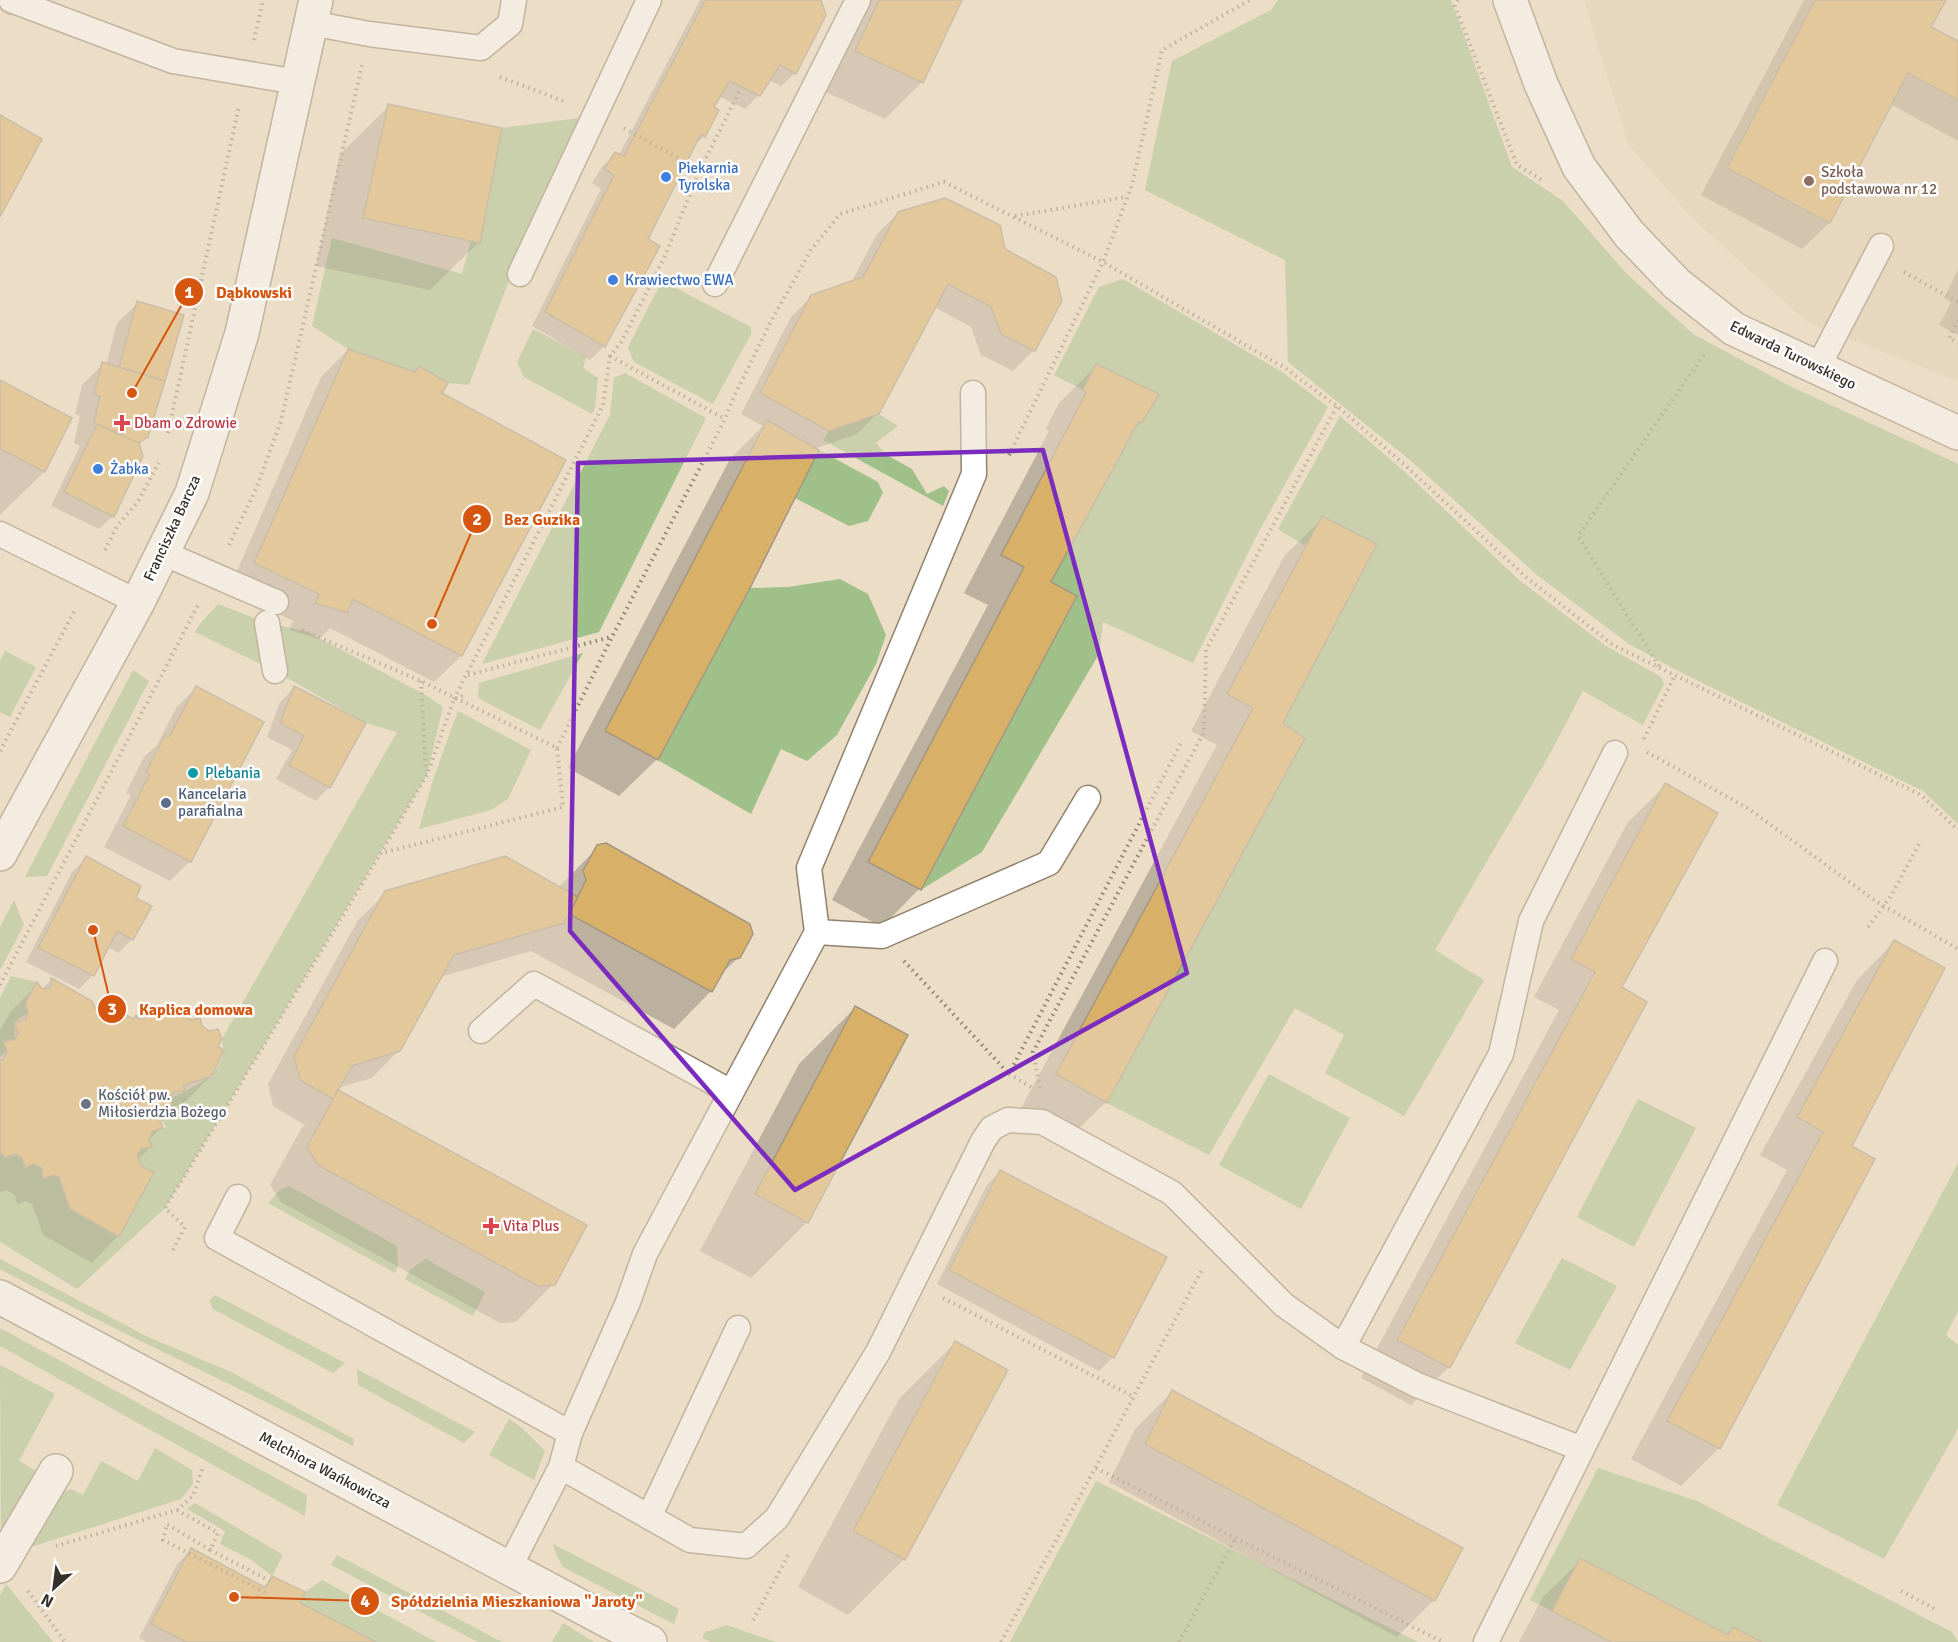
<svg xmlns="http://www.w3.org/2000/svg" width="1958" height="1642" viewBox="0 0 1958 1642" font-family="Signika,sans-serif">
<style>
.built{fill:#e2d0b3}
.green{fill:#9fc089}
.shadow{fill:#0003}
.building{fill:#d9b067;stroke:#a49782;stroke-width:1.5}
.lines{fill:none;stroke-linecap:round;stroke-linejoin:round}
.service-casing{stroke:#90836e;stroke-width:27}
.pedestrian-casing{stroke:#90836e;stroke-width:36}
.minor-casing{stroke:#90836e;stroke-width:36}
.path{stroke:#8a8171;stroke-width:4;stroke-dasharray:1.5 4.5;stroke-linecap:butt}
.service{stroke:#fff;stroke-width:24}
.pedestrian{stroke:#fff;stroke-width:33}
.minor{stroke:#fff;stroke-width:33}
.marked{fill:none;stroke:#7b2cbf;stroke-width:4.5;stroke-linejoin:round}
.shop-dot{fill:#3f7fe0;stroke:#fff;stroke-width:2}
.education-dot{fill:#8d6e63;stroke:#fff;stroke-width:2}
.health-dot{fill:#e0444e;stroke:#fff;stroke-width:2}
.culture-dot{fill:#0f9aa8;stroke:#fff;stroke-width:2}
.service-dot{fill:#5c6f8a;stroke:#fff;stroke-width:2}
.worship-dot{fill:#6b7280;stroke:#fff;stroke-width:2}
.labels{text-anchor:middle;stroke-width:5;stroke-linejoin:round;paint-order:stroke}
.shop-label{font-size:15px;fill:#366cbe;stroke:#fff;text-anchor:start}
.education-label{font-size:15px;fill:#785e54;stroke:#fff;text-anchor:start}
.street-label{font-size:15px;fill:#363128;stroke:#fff}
.health-label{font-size:15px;fill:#be3a42;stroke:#fff;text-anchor:start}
.culture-label{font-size:15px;fill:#0d838f;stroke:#fff;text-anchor:start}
.service-label{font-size:15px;fill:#4e5e75;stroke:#fff;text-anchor:start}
.worship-label{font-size:15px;fill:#5b616d;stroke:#fff;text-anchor:start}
.leader{fill:none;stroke:#d6550f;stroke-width:2}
.callout-dot{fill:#d6550f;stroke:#fff;stroke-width:2}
.mark-label{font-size:18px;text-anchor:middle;font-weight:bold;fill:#fff}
.callout-label{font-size:16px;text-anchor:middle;font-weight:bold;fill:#d6550f;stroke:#fff;stroke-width:5;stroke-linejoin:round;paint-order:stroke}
</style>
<rect width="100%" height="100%" fill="#ebddc6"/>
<!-- built -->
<path class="built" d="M1584 0H1958V381L1808 323 1691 217 1628 144Z"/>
<!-- green -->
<g class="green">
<path d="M1278 0H1451L1512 167 1563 201 1626 273 1693 334 1790 386 1958 464V824L1923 791 1678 671 1629 644 1537 575 1410 460 1288 362 1285 260 1145 190 1172 61 1271 10Z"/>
<path d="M579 118 539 202 469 385 448 383 420 366 415 372 348 349 312 326 332 238 462 274 471 241 480 242 502 128Z"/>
<path d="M1123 279 1282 372 1328 407 1258 533 1193 663 1103 622 1099 654 982 852 921 890 1077 597 1051 582 1139 421 1142 423 1158 394 1096 364 1083 390 1054 375 1099 287Z"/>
<path d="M662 281 751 327V334L713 404 634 362 628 347Z"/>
<path d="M533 329 586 357 583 368 598 378 595 408 592 414 524 377 517 362Z"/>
<path d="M625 373 706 418 599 632 482 664 610 415 614 378Z"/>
<path d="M879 414 898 426 876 443 885 454 912 469 927 494 944 486 949 491 943 506 823 440 829 431Z"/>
<path d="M1340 416 1406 473 1519 580 1606 646 1661 677 1664 684 1643 725 1583 691 1547 759 1435 950 1484 980 1404 1116 1325 1073 1344 1035 1295 1008 1209 1155 1107 1103 1305 738 1283 723 1306 546 1278 529Z"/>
<path d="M819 450 878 482 883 493 868 521 849 526 795 498Z"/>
<path d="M840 579 868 594 886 635 876 664 837 735 807 761 781 749 751 814 658 760 750 588 788 587Z"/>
<path d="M218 604 267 623 306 631 427 696 443 707 427 775 165 1208 77 1289 0 1242V1152L22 1158 59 1177 70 1209 120 1236 153 1173 142 1167 137 1156 141 1149 152 1147 149 1139 153 1131 167 1127 159 1118 173 1109 170 1099C195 1085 229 1075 222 1039L397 732 366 723 275 671 195 632C203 618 208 616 218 604Z"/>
<path d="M5 651 36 667 10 717 0 712V661Z"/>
<path d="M583 653 540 730 478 698 479 683Z"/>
<path d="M133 670 149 681 47 876 25 877Z"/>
<path d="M458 711 531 750 508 799 491 810 419 829 433 780Z"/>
<path d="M14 900 24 925 0 970V927Z"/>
<path d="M11 976 37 982 25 1004 28 1013 14 1022 15 1039 3 1042 7 1051 0 1056V998Z"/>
<path d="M1269 1074 1350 1118 1301 1209 1219 1165Z"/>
<path d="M1638 1099 1696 1128 1634 1247 1577 1217Z"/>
<path d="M1958 1163V1311L1946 1335 1958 1345V1429L1884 1559 1777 1505Z"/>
<path d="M289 1186 397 1246 398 1266 395 1273 268 1203 281 1189Z"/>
<path d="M1562 1258 1617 1286 1570 1370 1515 1343Z"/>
<path d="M0 1259 148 1337 231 1372 354 1439 353 1446C236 1385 116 1332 0 1269Z"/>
<path d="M426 1259 485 1292 473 1316 405 1279 410 1270Z"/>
<path d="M215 1295 345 1363 333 1373 213 1309 209 1301Z"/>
<path d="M0 1328 307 1495 305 1516 0 1346Z"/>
<path d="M0 1365 55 1394 19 1461 35 1470 1 1535Z"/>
<path d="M357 1369 475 1432 464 1443 358 1385Z"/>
<path d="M509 1419 522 1428 545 1451 534 1480 489 1455Z"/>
<path d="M155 1448 192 1470 193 1484 181 1499 28 1548 61 1492 71 1489 83 1495 101 1461 138 1481Z"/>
<path d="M1598 1468 1697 1501 1952 1632 1958 1642H1762L1733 1627 1728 1635 1581 1558 1552 1611 1530 1600Z"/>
<path d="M1096 1481 1418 1642H1010Z"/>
<path d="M195 1503 283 1555 272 1576 250 1559 220 1544 225 1531 187 1509Z"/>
<path d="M553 1544 679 1609 674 1624 563 1567 556 1554Z"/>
<path d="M337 1555 502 1642H478L331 1565Z"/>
<path d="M322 1580 436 1642H376L300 1603 305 1592Z"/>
<path d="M6 1584 53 1642H0V1595Z"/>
<path d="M563 1623 594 1642H552Z"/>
<path d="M726 1625 776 1642H711L702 1638 706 1631H710Z"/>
</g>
<!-- shadow -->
<g class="shadow">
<path d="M0 0H26L10 16 0 10Z"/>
<path d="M700 0H819L795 73 781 86 769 80 759 95 745 109 719 96 712 108 717 111 704 136 692 148 646 240 604 346 590 360 532 326 601 189 592 183 602 167 616 154 619 155Z"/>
<path d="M860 0H960L922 82 885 119 819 89Z"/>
<path d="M1804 0H1944L1929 28 1958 43V141L1890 104 1829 223 1802 249 1701 195Z"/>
<path d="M389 106 479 242 430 290 316 266 340 154Z"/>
<path d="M898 213 1034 350 1013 371 981 355 971 327 934 307 878 413 857 434 814 449 657 759 619 796 568 768 730 459 763 426 741 414 791 317 812 296 851 283 877 234Z"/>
<path d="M1958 270V335L1939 325 1951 303 1944 298Z"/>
<path d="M138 303 182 316 147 436 138 445 113 516 99 529 51 506 80 446 74 443 80 416 75 414 82 385 103 364 106 365 117 323Z"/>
<path d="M348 350 440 394 564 461 461 656 434 682 330 628 319 639 289 630 293 621 229 590 321 377Z"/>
<path d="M1096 366 1156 394 1141 422 1132 431 1049 583 1075 597 919 889 882 927 832 900 988 605 964 593 1049 431 1046 428 1059 403Z"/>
<path d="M0 382 70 419 44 472 0 515Z"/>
<path d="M1323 518 1281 724 1106 1102 1068 1139 1019 1112 1217 745 1191 731 1285 555Z"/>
<path d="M196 688 190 861 170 881 104 847 131 795 126 793 144 757 157 745 176 708Z"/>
<path d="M294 688 329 787 316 801 276 779 292 750 267 737 280 702Z"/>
<path d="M1666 785 1620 988 1449 1367 1411 1405 1361 1378 1559 1010 1534 997 1628 822Z"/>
<path d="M598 847 739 957 720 975 711 991 674 1029 531 951 440 977 399 1050 372 1078 337 1088 336 1091 553 1284 516 1322 500 1323 281 1202 270 1185 301 1129 305 1125 273 1106 268 1084 358 920 386 893 558 888Z"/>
<path d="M86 858 134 898 132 939 118 953 108 947 93 975 79 989 26 962 72 872Z"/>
<path d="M1894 942 1850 1147 1873 1160 1719 1448 1681 1486 1631 1459 1787 1170 1760 1155 1857 980Z"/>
<path d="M51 980 94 1010 103 1008 109 1002 110 1007 132 1020 181 1016 201 1027 216 1048 210 1077 183 1104 171 1107 159 1121 161 1128 148 1141 151 1147 137 1160 118 1236 92 1263 43 1235 32 1204 26 1201 17 1204 15 1195 6 1190 0 1192V1030L11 1011 37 985 41 990Z"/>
<path d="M855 1008 807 1222 751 1278 700 1251 799 1064Z"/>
<path d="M1000 1172 1113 1357 1099 1371 937 1284 987 1185Z"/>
<path d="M955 1343 904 1559 848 1615 798 1587 899 1399Z"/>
<path d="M1172 1392 1434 1600 1397 1637 1109 1482 1135 1429Z"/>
<path d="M191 1550 263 1587 273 1577 298 1603 372 1642H147L139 1638 177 1564Z"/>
<path d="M1581 1560 1726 1636 1733 1628 1759 1642H1519L1543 1597Z"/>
</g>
<!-- building -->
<g class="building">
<path d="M705 0H821L826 15 796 74 780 65 760 96 730 81 714 107 719 110 705 137 701 134 648 239 660 246 605 347 545 312 614 175 604 169 615 152 624 156Z"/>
<path d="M879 0H962L923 83 855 51Z"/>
<path d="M1815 0H1946L1931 27 1958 41V100L1908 73 1830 223 1727 168Z"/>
<path d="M388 104 502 128 480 243 363 218Z"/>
<path d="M0 115 42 139 0 217Z"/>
<path d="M945 198 1000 225 1005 249 1056 277 1062 301 1035 351 1001 334 991 307 948 284 879 414 829 431 760 393 811 295 863 277 898 212Z"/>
<path d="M137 301 184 315 165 381 119 367Z"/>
<path d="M348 349 415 372 419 366 448 383 442 393 566 460 462 656 353 599 347 613 315 603 319 594 254 563Z"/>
<path d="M102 362 165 381 148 437 139 443 94 423 100 396 94 394Z"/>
<path d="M1096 364 1159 394 1142 423 1139 421 1051 582 1077 596 921 890 868 862 1024 567 1001 555 1086 393 1083 390Z"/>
<path d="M0 380 72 418 45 472 0 449Z"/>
<path d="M767 420 819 450 750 588 658 760 605 731Z"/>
<path d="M97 424 139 443 143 456 114 517 64 492Z"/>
<path d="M1322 516 1377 544 1283 723 1305 738 1107 1103 1056 1074 1253 708 1227 694Z"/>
<path d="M196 686 264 722 191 862 123 826 150 774 146 772 165 735 169 737Z"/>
<path d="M294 686 366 723 330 788 289 765 304 736 280 723Z"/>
<path d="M1665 783 1718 813 1622 987 1647 1002 1450 1368 1397 1340 1595 972 1571 959Z"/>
<path d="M606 843 750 924 753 934 740 958 730 960 712 992 569 914 586 880 583 871 597 845Z"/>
<path d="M86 856 141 886 136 898 152 906 133 940 117 931 94 976 38 948Z"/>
<path d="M505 856 578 897 564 923 454 955 400 1051 352 1066 333 1099 300 1080 294 1056 385 891Z"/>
<path d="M1894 940 1945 968 1852 1146 1875 1159 1720 1449 1667 1421 1823 1132 1797 1117Z"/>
<path d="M51 978 92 1001 95 1008 106 1005 109 1000 113 1003 112 1007 133 1019 136 1015 139 1019 179 1008 182 1015 191 1020 200 1018 202 1026 209 1031 218 1029 222 1039 218 1047 224 1050 211 1077 183 1085 185 1091 174 1092 170 1099 173 1109 163 1112 159 1118 163 1128 153 1131 149 1139 152 1147 141 1149 137 1156 142 1167 154 1172 119 1237 70 1209 59 1177 53 1175 43 1179 42 1168 34 1164 25 1168 22 1158 14 1154 5 1158 0 1152V1060H3L7 1051 3 1042 15 1039 18 1033 14 1022 25 1020 28 1013 25 1004 37 982 42 989 51 987Z"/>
<path d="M855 1006 908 1035 808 1223 755 1194Z"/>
<path d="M338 1090 587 1225 555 1285 538 1286 318 1165 307 1147Z"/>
<path d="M1000 1170 1167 1257 1114 1358 949 1270Z"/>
<path d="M955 1341 1008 1370 905 1560 853 1531Z"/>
<path d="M1172 1390 1463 1548 1435 1601 1145 1444Z"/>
<path d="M191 1548 266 1588 272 1576 305 1592 300 1603 376 1642H186L151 1624Z"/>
<path d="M1580 1558 1728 1635 1733 1627 1762 1642H1611L1552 1611Z"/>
</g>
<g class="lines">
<defs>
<g id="service">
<path d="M11 0 173 61 297 82"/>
<path d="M311 23 369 34 481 48 510 24 514 0"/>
<path d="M520 274 649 0"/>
<path d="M715 284 858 0"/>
<path d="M1818 367 1881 246"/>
<path d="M0 534 138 602"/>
<path d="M163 553 276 602"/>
<path d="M267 623 275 671"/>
<path d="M817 932 882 936 1049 863 1088 798"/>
<path d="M481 1031 534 984 731 1092"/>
<path d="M238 1197 217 1238 570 1433"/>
<path d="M1343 1347 1501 1054 1531 921 1615 753"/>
<path d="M561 1467 690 1540 746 1546 777 1518 878 1352 983 1141 992 1128 1008 1120 1042 1122 1172 1193 1284 1305 1343 1347 1417 1385 1582 1449"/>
<path d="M649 1517 738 1328"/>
<path d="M509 1568 561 1467 570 1433 628 1302 645 1254 817 932 809 868 974 474 973 393"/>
<path d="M1486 1642 1825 961"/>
</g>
<path id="pedestrian" d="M0 1566 56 1471"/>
<g id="minor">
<path d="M1510 0 1541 84 1579 167 1629 234 1677 284 1734 329 1958 433"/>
<path d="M0 854 138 602 192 493 242 333 316 0"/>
<path d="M0 1297 610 1622 650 1642"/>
</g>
</defs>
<!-- service casing -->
<use href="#service" class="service-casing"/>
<!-- pedestrian casing -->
<use href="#pedestrian" class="pedestrian-casing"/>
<!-- minor casing -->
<use href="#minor" class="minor-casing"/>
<!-- path -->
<g class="path">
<path d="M1458 0 1455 6 1517 165 1542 180"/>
<path d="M254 40 263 0"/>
<path d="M500 77 566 102"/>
<path d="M624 128 700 170"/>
<path d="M1015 216 1126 197"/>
<path d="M1904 272 1958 302"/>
<path d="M1958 320 1949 338 1958 343"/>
<path d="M610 356 725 419"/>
<path d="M168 433 239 106"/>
<path d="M1009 455 1103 262 1132 185 1162 50 1250 0"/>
<path d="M229 545 256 489 281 421 362 65"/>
<path d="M105 550 117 526 137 503 159 463"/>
<path d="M302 630 421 681 557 748 563 807 382 853"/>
<path d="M1659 666 1578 536 1705 353"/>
<path d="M468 675 611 637"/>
<path d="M421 681 426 771"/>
<path d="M454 699 603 405 610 356 622 341 664 258 700 170 741 88"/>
<path d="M1644 739 1675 675"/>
<path d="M557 748 612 637 725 419 733 399 770 323 811 250 840 214 944 182 1103 262 1285 368 1337 406 1407 467 1527 578 1613 645 1921 795 1958 830"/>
<path d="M0 751 76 608"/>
<path d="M1647 752 1749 809 1877 902 1958 949"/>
<path d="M1868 927 1891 896 1920 842"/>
<path d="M904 961 1009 1074"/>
<path d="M0 985 198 605"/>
<path d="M1031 1087 1009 1074 1181 743"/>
<path d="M1040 1088 1033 1052 1204 732 1206 650 1337 406"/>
<path d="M173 1250 185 1227 165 1208 381 853 427 775 454 699 464 695"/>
<path d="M943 1298 1134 1397"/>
<path d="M1096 1468 1443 1642"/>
<path d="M177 1510 218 1533 210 1550 270 1581"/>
<path d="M56 1546 177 1510 193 1496 202 1469"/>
<path d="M210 1550 167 1524 163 1540 268 1594"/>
<path d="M28 1591 65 1642"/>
<path d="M1901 1591 1937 1610"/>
<path d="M753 1620 789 1554"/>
<path d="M1001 1642 1202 1270"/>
<path d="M1179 1642 1235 1539"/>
</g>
<!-- service -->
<use href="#service" class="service"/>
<!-- pedestrian -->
<use href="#pedestrian" class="pedestrian"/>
<!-- minor -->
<use href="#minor" class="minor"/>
</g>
<!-- marked area -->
<path d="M0 0H1958V1642H0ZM1043 450 1187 973 795 1190 570 931 578 463Z" fill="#ebddc6" fill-opacity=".55" fill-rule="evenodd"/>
<path class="marked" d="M1043 450 1187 973 795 1190 570 931 578 463Z"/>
<!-- markers -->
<g class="shop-dot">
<circle cx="666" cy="177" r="6"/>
<circle cx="613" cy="280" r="6"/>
<circle cx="98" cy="469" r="6"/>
</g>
<circle class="education-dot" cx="1809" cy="181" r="6"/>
<g class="health-dot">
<path d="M119 414h6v6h6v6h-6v6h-6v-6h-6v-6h6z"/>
<path d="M488 1217h6v6h6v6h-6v6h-6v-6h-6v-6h6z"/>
</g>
<circle class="culture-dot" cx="193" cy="773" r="6"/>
<circle class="service-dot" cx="166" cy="803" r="6"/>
<circle class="worship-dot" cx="86" cy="1104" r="6"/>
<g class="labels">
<!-- shop labels -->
<g class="shop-label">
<text x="678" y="173">Piekarnia<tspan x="678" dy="17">Tyrolska</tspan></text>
<text x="625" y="285">Krawiectwo EWA</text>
<text x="110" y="474">Żabka</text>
</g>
<!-- education labels -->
<g class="education-label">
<text x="1821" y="177">Szkoła<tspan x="1821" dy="17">podstawowa nr 12</tspan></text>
</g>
<!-- street labels -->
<g class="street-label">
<text transform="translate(1793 355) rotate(26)" y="5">Edwarda Turowskiego</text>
<text transform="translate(172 528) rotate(-65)" y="5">Franciszka Barcza</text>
<text transform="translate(325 1470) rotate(28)" y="5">Melchiora Wańkowicza</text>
</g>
<!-- health labels -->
<g class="health-label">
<text x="134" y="428">Dbam o Zdrowie</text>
<text x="503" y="1231">Vita Plus</text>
</g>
<!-- culture labels -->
<g class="culture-label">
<text x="205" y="778">Plebania</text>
</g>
<!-- service labels -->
<g class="service-label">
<text x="178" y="799">Kancelaria<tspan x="178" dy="17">parafialna</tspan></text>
</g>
<!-- worship labels -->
<g class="worship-label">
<text x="98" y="1100">Kościół pw.<tspan x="98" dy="17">Miłosierdzia Bożego</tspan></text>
</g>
</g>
<!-- callouts -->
<path class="leader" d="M132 393L189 292M432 624L477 519M93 930L112 1009M234 1597L365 1601"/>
<g class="callout-dot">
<circle cx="132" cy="393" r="6"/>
<circle cx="432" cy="624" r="6"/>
<circle cx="93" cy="930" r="6"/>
<circle cx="234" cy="1597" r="6"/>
<circle cx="189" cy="292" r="15"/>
<circle cx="477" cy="519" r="15"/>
<circle cx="112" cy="1009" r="15"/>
<circle cx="365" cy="1601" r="15"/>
</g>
<g class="mark-label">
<text x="189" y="298">1</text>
<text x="477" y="525">2</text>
<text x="112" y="1015">3</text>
<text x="365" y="1607">4</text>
</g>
<g class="callout-label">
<text x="254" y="298">Dąbkowski</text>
<text x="542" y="525">Bez Guzika</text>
<text x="196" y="1015">Kaplica domowa</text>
<text x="517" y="1607">Spółdzielnia Mieszkaniowa "Jaroty"</text>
</g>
<!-- north arrow -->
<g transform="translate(54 1588) rotate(208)" stroke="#ffffff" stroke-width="4.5" paint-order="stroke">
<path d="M0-4.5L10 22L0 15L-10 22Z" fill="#363128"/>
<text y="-9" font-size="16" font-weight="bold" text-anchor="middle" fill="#363128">N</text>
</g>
</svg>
